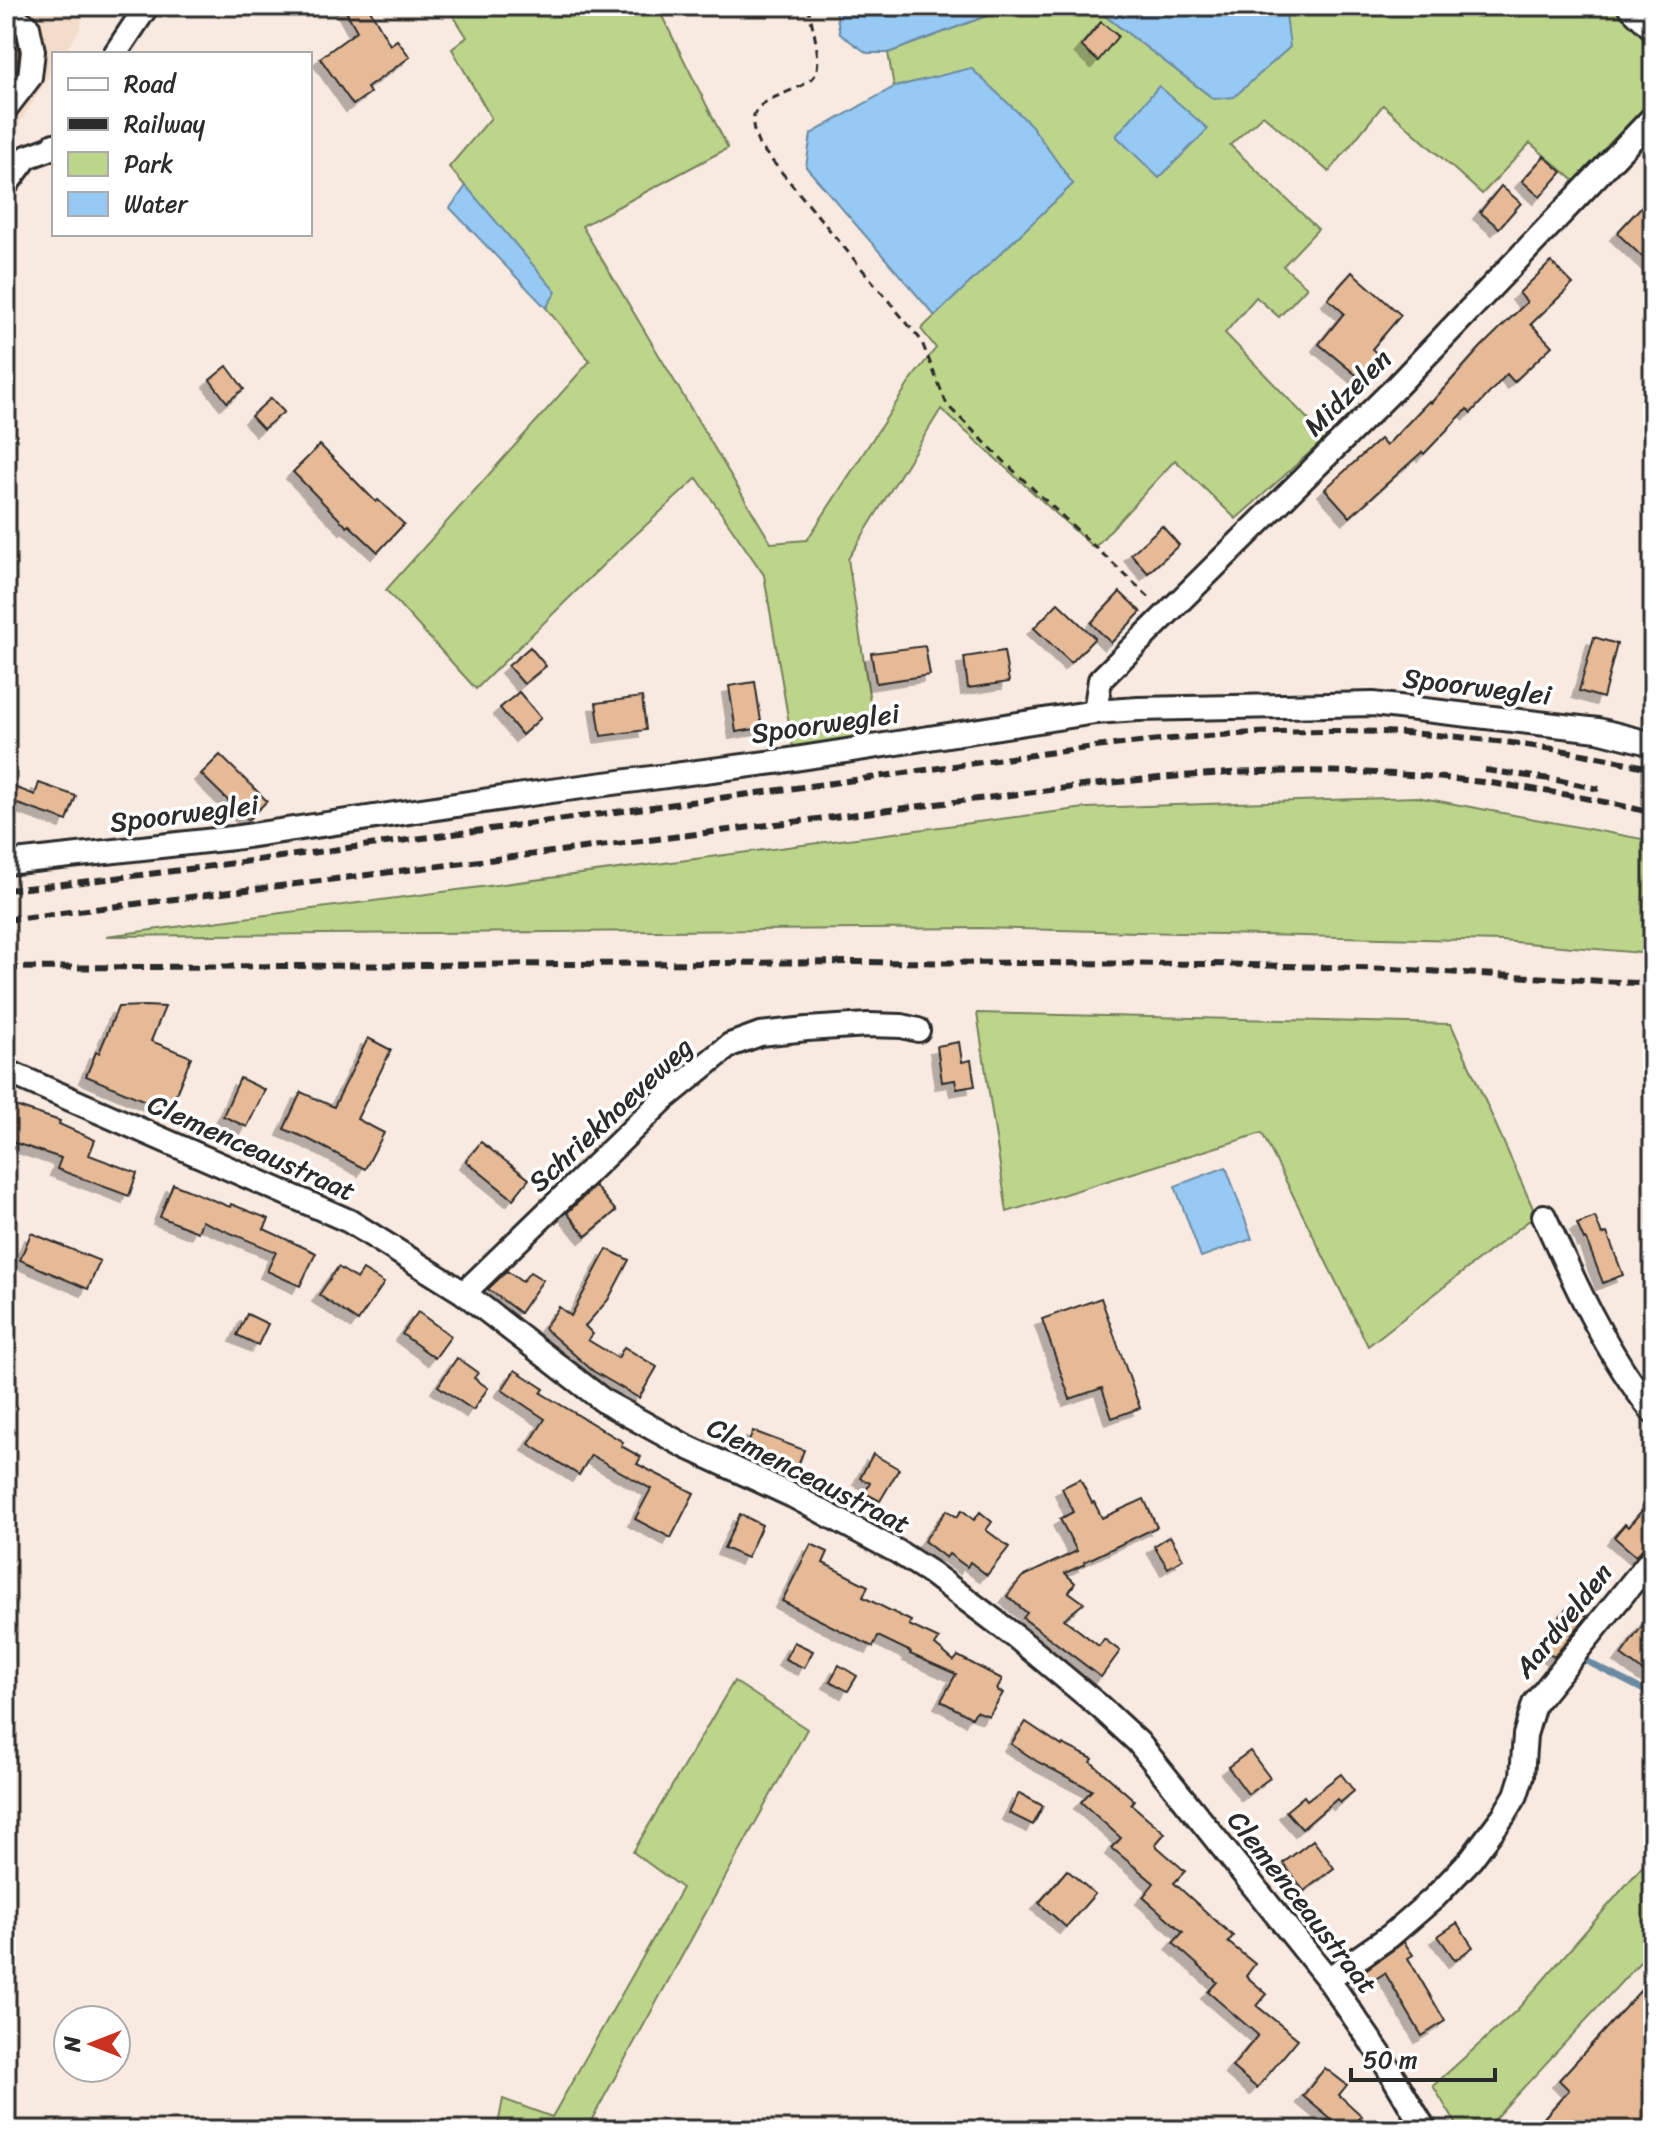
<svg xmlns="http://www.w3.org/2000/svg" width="1659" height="2136" viewBox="0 0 1659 2136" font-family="Sriracha,sans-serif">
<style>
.built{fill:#f3dcca}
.green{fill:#bdd58b;stroke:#74805b;stroke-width:2;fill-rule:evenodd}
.water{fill:#96c9f3;stroke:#6b8aa3;stroke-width:2}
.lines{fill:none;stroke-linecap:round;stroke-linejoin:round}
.stream{stroke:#6b8aa3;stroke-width:6}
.building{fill:#e6ba96;stroke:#2b2b2b;stroke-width:2;filter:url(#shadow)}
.minor-casing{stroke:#2b2b2b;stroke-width:28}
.path{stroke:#2b2b2b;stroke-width:3;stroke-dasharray:8 6;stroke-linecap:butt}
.minor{stroke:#fff;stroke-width:22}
.rail{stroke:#2b2b2b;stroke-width:6;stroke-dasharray:12 6;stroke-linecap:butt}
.labels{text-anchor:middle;stroke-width:7;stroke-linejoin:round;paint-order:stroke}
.street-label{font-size:28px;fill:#2b2b2b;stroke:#fff}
</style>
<defs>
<filter id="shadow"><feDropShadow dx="-7" dy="7" stdDeviation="0" flood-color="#0004"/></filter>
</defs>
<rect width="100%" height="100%" fill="#f8eae0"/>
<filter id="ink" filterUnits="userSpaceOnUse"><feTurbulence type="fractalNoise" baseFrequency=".0125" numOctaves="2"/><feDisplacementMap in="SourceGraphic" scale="16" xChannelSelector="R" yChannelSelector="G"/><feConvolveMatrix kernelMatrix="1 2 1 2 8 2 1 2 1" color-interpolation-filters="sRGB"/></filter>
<g filter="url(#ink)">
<!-- built -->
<path class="built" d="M6 6H75L82 22 80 29 64 54H54V69L6 144Z"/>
<!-- green -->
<g class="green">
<path d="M447 6H657L728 148 582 226 771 543 807 540 913 377 936 348 921 329 1073 184 971 69 894 87 888 53 997 12 995 6H1092L1214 99 1289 47 1285 6H1619L1653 40V102L1577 183 1530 143 1482 194 1383 105 1329 172 1263 115 1230 145 1318 229 1283 266 1307 287 1279 317 1256 297 1225 333 1326 438 1236 519 1175 460 1094 548 941 409 848 559 875 734 793 747 764 575 697 478 605 563 476 689 386 590 590 361 546 308 555 292 449 167 491 118 452 49 467 37ZM1101 23 1118 36 1098 60 1082 46Z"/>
<path d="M1417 797 1653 841V954L1502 941 979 928 106 936 1085 808Z"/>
<path d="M977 1013 1451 1024 1536 1215 1368 1346 1262 1133 1007 1212Z"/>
<path d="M734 1681 807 1729 586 2130H497L503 2099 552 2117 682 1888 633 1852Z"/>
<path d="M1653 1854V1948L1484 2130H1460L1433 2086 1517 2010Z"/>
</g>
<!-- water -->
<g class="water">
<path d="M835 6H995L997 12 888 53H867L840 34Z"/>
<path d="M1092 6H1285L1290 47 1234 97 1214 99Z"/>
<path d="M971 68 1031 125 1073 184 935 316 806 167 811 134 894 87Z"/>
<path d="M1159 86 1208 129 1159 178 1116 136Z"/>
<path d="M466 186 556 292 546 308 450 208Z"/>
<path d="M1226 1167 1252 1239 1201 1257 1175 1186Z"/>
</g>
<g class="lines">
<!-- stream -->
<path class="stream" d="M1580 1658 1653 1695"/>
</g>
<!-- building -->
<g class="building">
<path d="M343 6H368L390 45 397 40 410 57 367 88 370 93 353 105 320 58 357 31Z"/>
<path d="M1101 22 1118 36 1098 61 1081 46Z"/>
<path d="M11 32 15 35 19 52 17 72 11 79 6 80V33Z"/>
<path d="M1544 156 1562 172 1540 197 1522 181Z"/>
<path d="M1501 186 1521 203 1499 228 1480 212Z"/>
<path d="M1653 194V267L1617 233Z"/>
<path d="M1551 262 1573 284 1531 324 1552 346 1514 382 1507 374 1471 413 1467 409 1424 454 1422 452 1350 517 1325 489 1380 439 1386 446 1429 401 1431 403 1481 347 1527 302 1519 293Z"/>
<path d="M1352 272 1401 315 1372 349 1380 356 1361 379 1319 344 1344 313 1328 299Z"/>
<path d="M227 366 244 389 227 402 210 380Z"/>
<path d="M271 398 284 412 263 429 251 416Z"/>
<path d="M320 445 376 502 378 500 404 524 378 552 349 525 347 527 293 472Z"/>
<path d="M1162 526 1179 545 1148 573 1131 554Z"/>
<path d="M1120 592 1141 612 1111 643 1091 623Z"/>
<path d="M1058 603 1095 638 1071 663 1034 628Z"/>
<path d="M1594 637 1617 644 1603 698 1579 691Z"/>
<path d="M925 646 930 675 876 683 871 653Z"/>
<path d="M530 647 546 666 524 684 508 666Z"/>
<path d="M1004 651 1009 682 968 688 964 657Z"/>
<path d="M755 682 762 728 736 732 729 686Z"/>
<path d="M519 692 541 718 522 735 500 708Z"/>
<path d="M642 697 646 730 601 736 596 703Z"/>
<path d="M220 755 267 801 248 820 201 774Z"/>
<path d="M39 783 76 796 67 821 6 800V784L35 795Z"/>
<path d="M145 1006 165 1007 151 1041 191 1057 169 1111 86 1076 96 1052 99 1053 118 1007Z"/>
<path d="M368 1038 391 1050 357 1119 384 1133 365 1169 308 1139 284 1129 301 1092 334 1107Z"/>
<path d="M959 1042 962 1062 971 1060 975 1086 957 1089 955 1080 942 1082 937 1046Z"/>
<path d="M240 1078 265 1090 247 1127 223 1116Z"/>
<path d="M6 1103 60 1121 59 1124 95 1140 89 1155 137 1173 129 1196 57 1169 61 1158 6 1140Z"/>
<path d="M481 1142 529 1179 513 1199 466 1161Z"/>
<path d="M173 1184 230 1207 231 1204 269 1219 264 1229 316 1253 300 1286 267 1271 276 1252 202 1221 198 1232 160 1217Z"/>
<path d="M595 1186 616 1211 586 1236 567 1213Z"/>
<path d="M1595 1217 1602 1235 1607 1233 1623 1275 1603 1283 1586 1239 1584 1240 1577 1224Z"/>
<path d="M31 1233 100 1261 88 1289 20 1260Z"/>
<path d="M607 1249 629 1260 608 1300 585 1326 593 1334 588 1340 618 1358 624 1347 657 1367 639 1398 593 1371 544 1328 559 1307 571 1316Z"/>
<path d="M338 1267 357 1279 363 1270 384 1283 358 1321 319 1295Z"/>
<path d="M507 1271 522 1282 530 1272 543 1280 520 1313 488 1289Z"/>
<path d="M1101 1298 1140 1408 1112 1418 1102 1388 1070 1399 1042 1319Z"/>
<path d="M418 1312 451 1336 435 1358 402 1334Z"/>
<path d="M247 1314 268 1324 258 1345 237 1335Z"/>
<path d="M457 1358 478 1373 474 1378 488 1388 473 1410 438 1386Z"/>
<path d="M515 1370 544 1389 541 1393 623 1442 621 1446 641 1457 637 1464 694 1493 671 1538 635 1519 651 1489 591 1455 579 1475 529 1444 545 1419 502 1390Z"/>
<path d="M753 1431 804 1450 795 1474 744 1455Z"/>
<path d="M873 1454 899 1469 880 1501 865 1493 870 1483 860 1478Z"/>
<path d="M1080 1479 1092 1503 1094 1502 1102 1518 1144 1499 1157 1527 1084 1562 1085 1564 1065 1573 1075 1583 1069 1592 1084 1603 1064 1619 1099 1646 1104 1639 1120 1651 1101 1677 1023 1618 1027 1613 1007 1596 1022 1577 1077 1551 1060 1519 1073 1512 1062 1488Z"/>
<path d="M1653 1498V1543L1643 1548 1636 1556 1614 1537 1625 1524 1628 1527Z"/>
<path d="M947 1510 957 1517 962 1510 974 1520 980 1512 992 1522 986 1530 1009 1547 987 1575 970 1562 967 1567 949 1554 946 1558 924 1541Z"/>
<path d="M740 1514 762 1525 747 1558 724 1548Z"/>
<path d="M1170 1536 1183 1559 1168 1568 1154 1546Z"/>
<path d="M811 1544 828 1552 823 1563 868 1586 863 1597 911 1621 909 1625 939 1639 935 1645 954 1661 958 1656 1002 1679 997 1690 1003 1693 989 1716 976 1711 972 1718 941 1701 956 1674 910 1654 911 1652 878 1636 873 1647 782 1601Z"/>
<path d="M1572 1603 1587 1616 1554 1657 1537 1643Z"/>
<path d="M1653 1611V1679L1621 1655Z"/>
<path d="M794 1642 813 1651 804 1668 785 1659Z"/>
<path d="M839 1665 857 1676 848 1691 830 1681Z"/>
<path d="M1026 1722 1062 1746 1063 1744 1093 1759 1091 1762 1134 1800 1131 1804 1165 1833 1155 1845 1185 1871 1174 1883 1233 1936 1228 1942 1255 1964 1246 1976 1267 1994 1257 2006 1298 2039 1257 2088 1232 2067 1258 2035 1208 1992 1217 1982 1173 1943 1183 1932 1143 1897 1154 1883 1112 1848 1121 1838 1081 1802 1092 1790 1038 1762 1011 1744Z"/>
<path d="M1250 1751 1270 1778 1248 1794 1228 1767Z"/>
<path d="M1341 1774 1354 1791 1340 1803 1337 1799 1302 1829 1286 1811 1304 1796 1307 1800Z"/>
<path d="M1019 1793 1043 1806 1033 1825 1009 1813Z"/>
<path d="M1313 1840 1334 1868 1304 1891 1283 1863Z"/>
<path d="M1067 1870 1095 1894 1066 1927 1039 1903Z"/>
<path d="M1457 1923 1473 1947 1455 1960 1438 1936Z"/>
<path d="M1404 1942 1413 1955 1408 1958 1445 2021 1422 2036 1385 1973 1360 1989 1353 1979Z"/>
<path d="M1653 1977V2130H1553L1542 2120 1569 2090 1559 2080Z"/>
<path d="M1325 2068 1347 2085 1339 2095 1362 2116 1349 2130H1325L1333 2121 1303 2096Z"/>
</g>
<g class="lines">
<defs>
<g id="minor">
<path d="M1629 6 1653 29"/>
<path d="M6 11 28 27 33 51 30 77 6 108"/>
<path d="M115 54 147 6"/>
<path d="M6 185 27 157 52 148 54 145"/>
<path d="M1095 712 1100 680 1397 386 1653 117"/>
<path d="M6 863 233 838 551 791 782 761 1095 712 1138 709 1373 704 1598 730 1653 744"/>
<path d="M6 1071 349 1221 464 1293 605 1402 685 1446 793 1496 898 1552 931 1573 1016 1637 1099 1706 1138 1742 1328 1979 1381 2056 1425 2130"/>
<path d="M1544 1216C1575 1284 1606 1353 1653 1412"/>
<path d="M464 1293 664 1099 730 1045 760 1034 807 1029 868 1025 902 1026 918 1030"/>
<path d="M1328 1979 1390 1936 1434 1898 1471 1859 1504 1815 1516 1795 1522 1776 1525 1735 1534 1704 1653 1557"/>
</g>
</defs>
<!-- minor casing -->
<use href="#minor" class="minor-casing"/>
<!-- path -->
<path class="path" d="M808 6C811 22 823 60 815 75 812 80 806 83 801 86 769 101 740 103 759 145L921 340 947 405 1013 470 1152 600"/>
<!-- minor -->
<use href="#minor" class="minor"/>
<!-- rail -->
<g class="rail">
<path d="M1485 770 1557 780 1599 789"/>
<path d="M6 890C128 878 249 861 370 845 522 825 673 804 825 784 968 765 1111 740 1256 733 1388 726 1524 738 1653 769"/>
<path d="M6 920 1074 787C1136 780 1199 773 1261 772 1393 768 1525 782 1653 813"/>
<path d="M6 968 858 962 1211 964 1393 969 1653 984"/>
</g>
</g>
</g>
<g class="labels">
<!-- street labels -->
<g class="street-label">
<text transform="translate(1347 392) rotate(-45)" y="10">Midzelen</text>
<text transform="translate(1477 686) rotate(7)" y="10">Spoorweglei</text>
<text transform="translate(825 723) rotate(-8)" y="10">Spoorweglei</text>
<text transform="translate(184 813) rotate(-7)" y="10">Spoorweglei</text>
<text transform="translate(610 1114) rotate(-43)" y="10">Schriekhoeveweg</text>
<text transform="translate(252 1147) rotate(24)" y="10">Clemenceaustraat</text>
<text transform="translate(809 1475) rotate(27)" y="10">Clemenceaustraat</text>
<text transform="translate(1563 1620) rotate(-51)" y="10">Aardvelden</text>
<text transform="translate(1303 1902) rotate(52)" y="10">Clemenceaustraat</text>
</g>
</g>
<!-- margin -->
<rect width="1659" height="2136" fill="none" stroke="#fff" stroke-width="32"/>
<rect x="16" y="16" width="1627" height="2104" fill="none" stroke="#2b2b2b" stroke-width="3" filter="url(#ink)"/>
<!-- legend -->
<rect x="52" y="52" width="260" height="184" fill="#ffffff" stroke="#aaaaaa" stroke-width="2"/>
<rect x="68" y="78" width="40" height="12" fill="#ffffff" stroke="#aaaaaa" stroke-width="2"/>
<text x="124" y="92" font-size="24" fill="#2b2b2b">Road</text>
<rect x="68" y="118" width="40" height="12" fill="#2b2b2b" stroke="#aaaaaa" stroke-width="2"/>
<text x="124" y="132" font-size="24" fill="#2b2b2b">Railway</text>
<rect x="68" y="152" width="40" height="24" fill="#bdd58b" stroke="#aaaaaa" stroke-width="2"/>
<text x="124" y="172" font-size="24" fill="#2b2b2b">Park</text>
<rect x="68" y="192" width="40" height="24" fill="#96c9f3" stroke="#aaaaaa" stroke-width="2"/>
<text x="124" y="212" font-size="24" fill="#2b2b2b">Water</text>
<!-- north arrow -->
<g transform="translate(92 2044) rotate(270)"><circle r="38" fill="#ffffff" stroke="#aaaaaa" stroke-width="2"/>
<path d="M0-6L14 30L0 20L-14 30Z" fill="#c8321e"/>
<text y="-12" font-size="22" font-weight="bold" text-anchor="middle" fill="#2b2b2b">N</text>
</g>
<!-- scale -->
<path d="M1351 2068v12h144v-12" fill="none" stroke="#2b2b2b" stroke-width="4"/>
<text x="1363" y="2068" font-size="24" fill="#2b2b2b" stroke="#ffffff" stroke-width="6" paint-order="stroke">50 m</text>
</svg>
